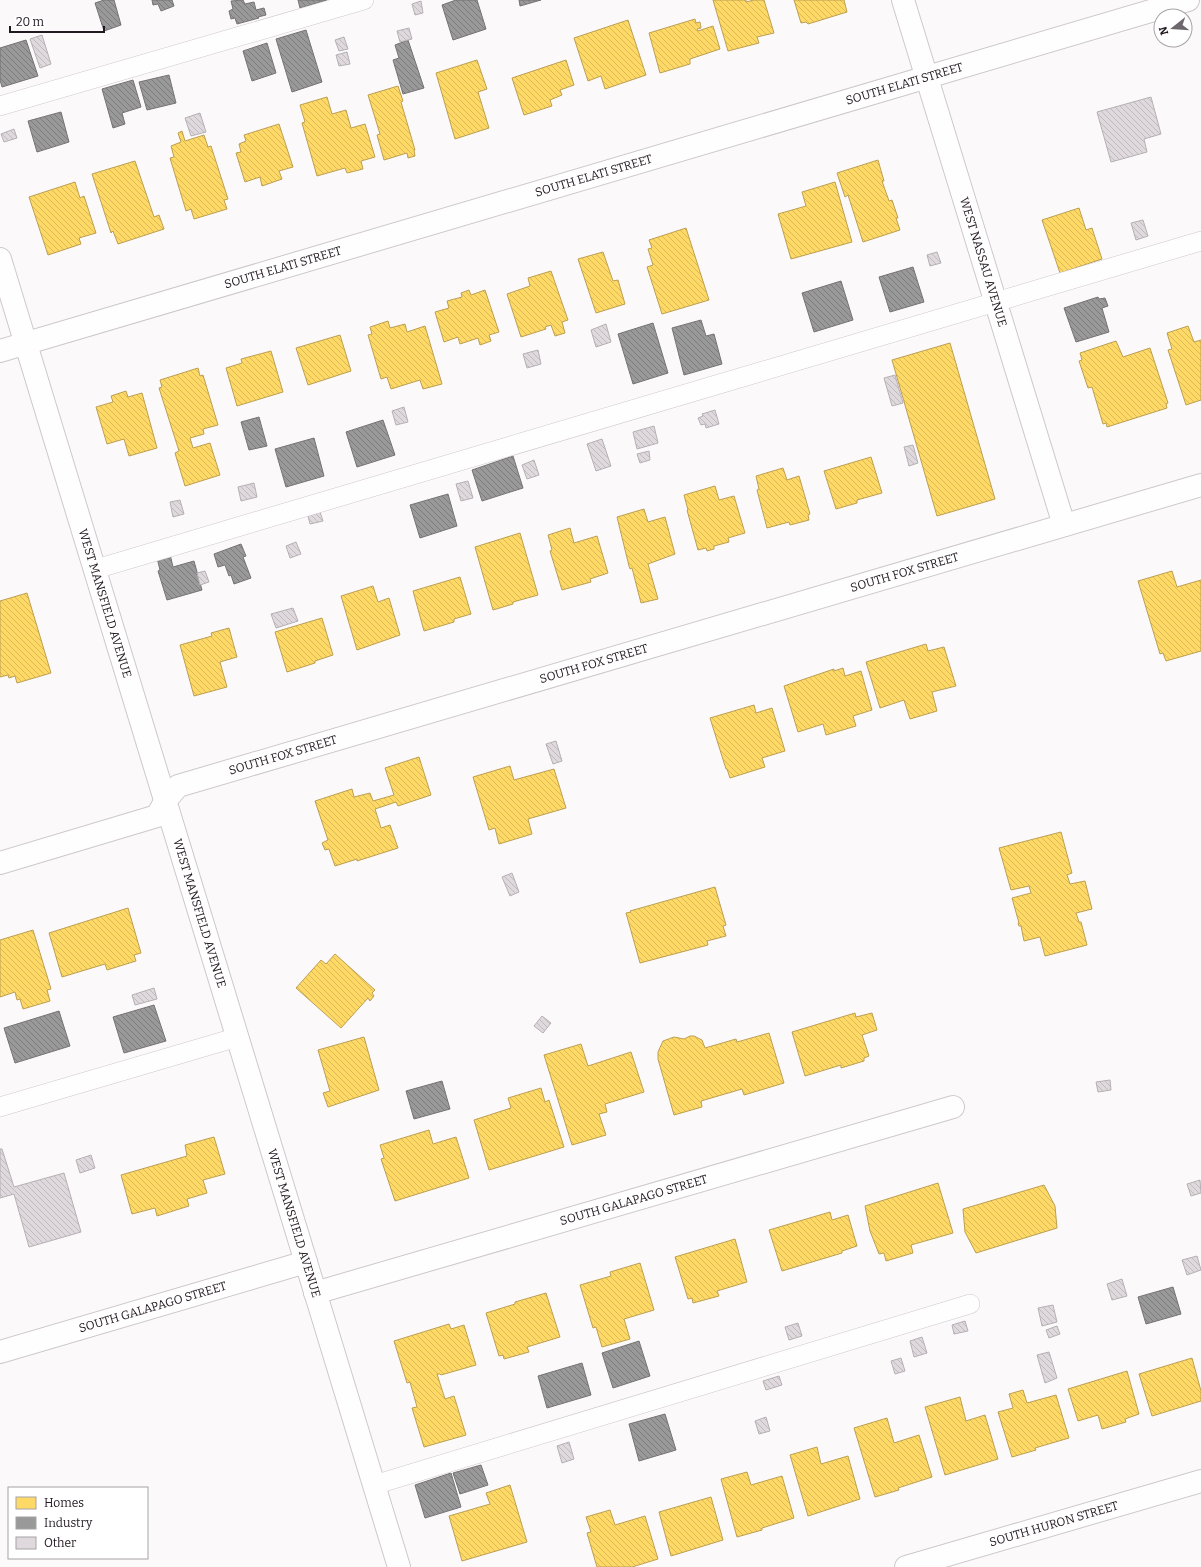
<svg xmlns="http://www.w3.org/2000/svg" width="1201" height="1567" viewBox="0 0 1201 1567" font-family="Bitter,serif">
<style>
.homes{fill:url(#homes-back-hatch);stroke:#bc9f51}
.industry{fill:url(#industry-back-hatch);stroke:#757375}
.building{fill:url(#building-back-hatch);stroke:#b5b0b4}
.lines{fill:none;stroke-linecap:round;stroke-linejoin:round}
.service-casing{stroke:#cec8cd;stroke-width:20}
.minor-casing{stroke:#cec8cd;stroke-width:24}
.service{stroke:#fffefe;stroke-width:19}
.minor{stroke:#fffefe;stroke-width:22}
.labels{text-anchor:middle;stroke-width:4;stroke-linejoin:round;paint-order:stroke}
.street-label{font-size:12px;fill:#211920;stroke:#fff}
</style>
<defs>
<pattern id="homes-back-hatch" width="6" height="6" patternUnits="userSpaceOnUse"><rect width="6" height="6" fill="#ffd966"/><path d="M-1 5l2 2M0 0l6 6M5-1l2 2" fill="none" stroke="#daba58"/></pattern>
<pattern id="industry-back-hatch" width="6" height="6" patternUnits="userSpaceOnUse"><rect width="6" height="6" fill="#999"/><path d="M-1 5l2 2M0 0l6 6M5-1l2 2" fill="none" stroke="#7c7c7c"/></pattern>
<pattern id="building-back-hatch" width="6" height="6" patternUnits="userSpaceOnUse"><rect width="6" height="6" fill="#dfd9dd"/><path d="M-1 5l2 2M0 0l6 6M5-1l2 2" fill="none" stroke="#bfbabd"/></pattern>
</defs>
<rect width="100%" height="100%" fill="#fcf9fb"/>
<!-- homes -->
<g class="homes">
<path d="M713 0H746V2L754 0H764L774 33 757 37 759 43 728 51Z"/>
<path d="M794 0H844L847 12 808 24 806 22 801 23Z"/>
<path d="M695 19 696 23 700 22 701 28 697 29 698 31 713 26 720 49 690 59V64L660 73 649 33Z"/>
<path d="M628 20 646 75 605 89 601 76 588 81 574 38Z"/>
<path d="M477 60 487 89 478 92 489 128 455 139 436 73Z"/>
<path d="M566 60 574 85 560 90 562 95 550 100 552 106 524 115 512 78Z"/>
<path d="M398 86 403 101 401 102 415 150H414L415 156 408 158 407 153 384 160 377 135 380 134 368 95Z"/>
<path d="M327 97 332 114 346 110 351 128 365 124 375 157 361 161 363 169 347 173 345 168 317 176 302 123 305 122 300 105Z"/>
<path d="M279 124 293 167 279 171 282 179 262 186 260 177 245 182 236 153 241 152 239 144 246 141 244 135Z"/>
<path d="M182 131 185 141 204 135 208 147 211 146 228 199 224 200 227 209 194 219 191 209 186 211 170 158 174 157 171 146 181 142 178 133Z"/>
<path d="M878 160 884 181H882L889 201 892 200 898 218H896L900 230 863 242 848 195 845 197 837 173Z"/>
<path d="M135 161 154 217 159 215 164 229 118 244 113 231 111 233 92 174Z"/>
<path d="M75 182 80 198 84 196 96 233 79 238 81 244 48 255 29 197Z"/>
<path d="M835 182 852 242 791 259 778 214 806 206 802 192Z"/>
<path d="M1079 208 1086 230 1092 228 1102 259 1060 273 1042 220Z"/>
<path d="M686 228 709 300 662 314 647 267 653 265 648 249 652 248 649 240Z"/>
<path d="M603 252 613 281 618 280 625 304 596 313 578 259Z"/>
<path d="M551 271 568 320 562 322 565 333 555 336 551 325 545 327 546 329 521 337 507 294 530 286 528 278Z"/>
<path d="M469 290 471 295 485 290 499 332 489 335 491 341 480 345 478 338 460 344 458 337 444 342 435 312 449 308 447 301 462 297 461 293Z"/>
<path d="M388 321 390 328 405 324 407 332 425 326 442 384 423 389 420 380 391 389 387 377 381 379 368 335 372 334 370 327Z"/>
<path d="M1188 326 1194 342 1201 340V400L1186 405 1168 350 1172 349 1167 333Z"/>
<path d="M340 335 351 371 308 385 296 348Z"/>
<path d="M1116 341 1123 357 1150 348 1168 403 1166 404 1167 408 1107 427 1106 423 1103 424 1092 387 1088 388 1079 361 1082 360 1080 353Z"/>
<path d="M950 343 995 499 937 516 892 360Z"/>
<path d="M271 351 283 392 237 406 226 368 242 363 241 359Z"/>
<path d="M198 368 200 376 203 375 218 425 203 429 204 434 190 438 193 448 210 443 220 475 185 486 175 453 179 451 159 388 162 387 160 380Z"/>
<path d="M126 391 128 397 142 393 157 448 129 456 124 439 107 444 96 407 113 402 111 396Z"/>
<path d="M871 457 882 493 857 500V503L836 509 824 471Z"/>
<path d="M783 468 787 480 799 476 810 514 808 515 809 520 790 525 789 522 767 528 757 490 759 489 756 476Z"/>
<path d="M715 486 719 500 734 496 745 533 728 538 729 542 714 546V549L707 551 706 548 698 550 687 510H688L684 495Z"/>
<path d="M644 509 648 522 665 517 675 554 648 564 658 599 641 603 632 568 630 569 629 566 617 517Z"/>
<path d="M570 528 574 543 597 536 608 573 590 579 591 582 562 590 550 551 552 550 548 535Z"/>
<path d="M520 533 538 595 513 602V604L493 610 475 547Z"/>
<path d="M1172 571 1177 587 1201 580V651L1166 661 1163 653 1160 654 1138 581Z"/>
<path d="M460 577 471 614 454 619V622L424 631 413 591Z"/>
<path d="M373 586 378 602 389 598 400 635 357 650 341 596Z"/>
<path d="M27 593 51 673 17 683 15 676 9 678 8 675 0 677V601Z"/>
<path d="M322 618 333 655 315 661V663L287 672 275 632Z"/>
<path d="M229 628 237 657 220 662 227 687 194 696 180 645 212 636 211 633Z"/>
<path d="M926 644 928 651 944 647 956 686 932 692 937 711 910 719 904 700 880 708 866 662Z"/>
<path d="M843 668 845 676 861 671 872 710 853 716 856 726 826 735 823 724 798 732 784 686 834 669V671Z"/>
<path d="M754 705 756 713 772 708 785 751 762 758 765 767 730 778 727 769H726L710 718Z"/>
<path d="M419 757 431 795 398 806 396 802 375 809 381 828 390 825 398 848 357 861V859L335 866 329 849 325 850 322 843 328 840 315 801 352 789 354 797 370 793 373 801 394 795 385 768Z"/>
<path d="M510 766 514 780 554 769 566 808 528 819 532 834 499 844 495 828 489 830 473 777Z"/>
<path d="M1061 832 1072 873 1067 875 1070 884 1085 881 1092 909 1076 913 1079 922H1081L1087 945 1045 956 1040 937 1024 941 1021 926H1019L1018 923H1019L1012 898 1031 893 1029 886 1011 890 999 848Z"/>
<path d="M715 887 726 925 723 926 726 936 707 941 708 945 640 963 626 913 631 912 630 911Z"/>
<path d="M128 908 141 953 134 955 136 961 107 970 105 964 62 977 49 933Z"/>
<path d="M33 930 51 989 47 990 50 1001 23 1009 20 999 17 1000 15 992 0 997V940Z"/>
<path d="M335 954 375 990 372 993 374 996 370 1001 368 998 341 1028 296 988 321 960 326 964Z"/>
<path d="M855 1013 856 1017 872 1013 877 1030 862 1035 869 1056 864 1058V1061L841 1068V1065L805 1076 792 1032Z"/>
<path d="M769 1033 784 1083 744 1095 742 1089 701 1101 702 1107 674 1115 658 1059V1052L663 1041 674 1037 684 1039 690 1036H694L702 1040 705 1048 736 1039 737 1042Z"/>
<path d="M364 1037 379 1090 328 1107 323 1093 330 1091 318 1050Z"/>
<path d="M581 1044 588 1066 631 1052 644 1092 605 1104 607 1112 599 1114 606 1135 572 1145 544 1055Z"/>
<path d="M541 1088 545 1102 549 1100 564 1147 489 1170 474 1120 511 1108 508 1098Z"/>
<path d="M429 1130 433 1144 456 1137 469 1178 395 1201 381 1159 384 1158 380 1145Z"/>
<path d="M214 1137 225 1174 203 1180 207 1193 187 1199 189 1206 157 1216 155 1208 132 1214 121 1175 187 1156 185 1145Z"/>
<path d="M938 1183 953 1233 911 1245 913 1253 886 1261 884 1253 879 1254 870 1231 865 1206Z"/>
<path d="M1044 1185 1055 1206 1057 1228 976 1253 965 1232 963 1209Z"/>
<path d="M830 1212 832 1220 848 1215 857 1246 842 1251V1253L782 1271 769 1230Z"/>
<path d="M735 1239 747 1282 717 1291 719 1296 693 1303 692 1298 688 1299 675 1257Z"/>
<path d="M640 1263 654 1310 624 1319 630 1339 602 1347 596 1327 593 1328 580 1285 611 1276 610 1272Z"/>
<path d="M546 1293 560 1337 527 1347 529 1352 504 1359 503 1355 499 1356 486 1313 515 1304V1302Z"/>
<path d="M449 1324 451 1329 464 1325 476 1365 441 1375 440 1374H437L445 1399 454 1396 466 1435 424 1447 412 1408 417 1407 410 1382 407 1383 394 1341Z"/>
<path d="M1192 1358 1201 1391V1401L1152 1416 1139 1374Z"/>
<path d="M1127 1371 1139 1414 1125 1419 1126 1422 1102 1429 1098 1415 1078 1421 1068 1389Z"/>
<path d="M1023 1390 1027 1403 1056 1395 1069 1438 1035 1448 1036 1450 1012 1457 998 1412 1013 1408 1009 1394Z"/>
<path d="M960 1397 966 1421 985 1415 998 1459 945 1475 925 1407Z"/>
<path d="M887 1418 894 1443 919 1435 932 1477 898 1488 899 1490 875 1497 854 1428Z"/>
<path d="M817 1447 821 1464 848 1456 860 1499 808 1516 790 1455Z"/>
<path d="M747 1472 751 1485 782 1476 794 1518 762 1528V1530L737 1537 721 1479Z"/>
<path d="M510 1485 527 1542 462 1561 449 1516 490 1504 486 1493Z"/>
<path d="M711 1497 723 1540 671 1556 659 1512Z"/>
<path d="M610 1510 615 1525 645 1516 658 1559 632 1567H597L587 1533 591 1532 586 1517Z"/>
</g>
<!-- industry -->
<g class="industry">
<path d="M104 0H114L121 25 104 31 95 3Z"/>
<path d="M152 0H172L174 6 161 11 158 4 153 5Z"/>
<path d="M243 0 245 4 254 2 256 10 264 8 266 15 258 17 259 18 237 24 235 18 231 19 229 11 233 9 231 1Z"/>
<path d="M298 0H327L300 8Z"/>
<path d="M456 0H477L486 29 453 40 442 5Z"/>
<path d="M519 0H541L520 6Z"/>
<path d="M306 30 322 82 292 92 276 39Z"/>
<path d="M26 40 38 76 2 87 0 80V48Z"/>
<path d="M408 40 424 88 403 94 393 60 399 58 395 45Z"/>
<path d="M267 43 276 73 252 81 243 51Z"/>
<path d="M169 75 176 103 147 110 139 82Z"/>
<path d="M133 80 141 107 122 113 125 124 113 128 102 89Z"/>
<path d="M61 112 69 142 37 152 28 121Z"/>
<path d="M913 267 924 302 890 312 879 277Z"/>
<path d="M841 281 853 320 814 332 802 293Z"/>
<path d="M1098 297 1099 299 1105 298 1108 306 1102 308 1109 332 1076 342 1064 308Z"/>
<path d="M701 320 706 336 714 334 722 364 684 375 672 328Z"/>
<path d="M653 323 668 373 633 384 618 334Z"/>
<path d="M259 417 267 446 249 450 241 422Z"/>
<path d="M383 420 395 455 357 467 346 432Z"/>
<path d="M314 438 324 476 286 487 275 449Z"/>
<path d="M513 456 523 488 482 501 472 470Z"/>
<path d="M448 494 457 526 420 538 410 505Z"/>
<path d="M241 544 246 556 243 557 251 578 234 584 231 575 229 576 225 565 218 567 214 554Z"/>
<path d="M170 554 173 567 194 561 202 590 167 600 158 571 160 570 157 558Z"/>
<path d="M154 1005 166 1041 124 1053 113 1017Z"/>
<path d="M59 1011 70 1046 15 1063 4 1028Z"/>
<path d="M442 1081 450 1109 414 1119 406 1091Z"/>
<path d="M1173 1287 1181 1314 1146 1324 1138 1297Z"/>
<path d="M639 1341 650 1376 613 1388 602 1353Z"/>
<path d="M582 1363 591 1395 547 1408 538 1376Z"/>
<path d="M665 1414 676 1450 639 1461 629 1424Z"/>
<path d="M481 1465 488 1485 460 1494 453 1473Z"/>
<path d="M451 1473 461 1507 425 1518 415 1485Z"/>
</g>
<!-- building -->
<g class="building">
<path d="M421 1 423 13 415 15 412 4Z"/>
<path d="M409 28 412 39 400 42 397 31Z"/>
<path d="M42 35 51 64 40 68 30 39Z"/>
<path d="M344 37 348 49 339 51 335 40Z"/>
<path d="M347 52 350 64 339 66 336 55Z"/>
<path d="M1151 97 1161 134 1144 139 1147 152 1111 162 1097 112Z"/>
<path d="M200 113 206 132 191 136 185 118Z"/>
<path d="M14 129 17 138 4 142 1 134Z"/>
<path d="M1143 220 1148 236 1136 240 1131 223Z"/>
<path d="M937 252 941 263 930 266 927 255Z"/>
<path d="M606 324 611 342 596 347 591 330Z"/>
<path d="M538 350 541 364 527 368 523 354Z"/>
<path d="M895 375 903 403 892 406 884 378Z"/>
<path d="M404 407 408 422 396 425 392 411Z"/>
<path d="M715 410 719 424 706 428 705 424 701 425 698 418 703 416 702 414Z"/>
<path d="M654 426 658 443 637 449 633 432Z"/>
<path d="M602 439 611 466 596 471 587 444Z"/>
<path d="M913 445 918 463 909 466 904 447Z"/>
<path d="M649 451 650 460 640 463 637 454Z"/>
<path d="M534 460 539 475 527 479 522 465Z"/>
<path d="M468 481 473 498 461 501 456 484Z"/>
<path d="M254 483 257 497 241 501 238 487Z"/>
<path d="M180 500 184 514 173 517 170 502Z"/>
<path d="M320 512 323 521 310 524 308 516Z"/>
<path d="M296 542 301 554 290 558 286 546Z"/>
<path d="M205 571 209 582 200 585 197 573Z"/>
<path d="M293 608 298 621 276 628 271 614Z"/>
<path d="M556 741 562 761 553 764 546 744Z"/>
<path d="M512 873 519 892 510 896 502 877Z"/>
<path d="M154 988 157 999 135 1005 132 995Z"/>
<path d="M542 1016 551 1023 543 1033 534 1026Z"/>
<path d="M1110 1080 1111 1090 1098 1092 1096 1082Z"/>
<path d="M0 1149H2L14 1187 64 1173 81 1232 29 1247 14 1194 0 1198Z"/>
<path d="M91 1155 95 1168 80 1173 76 1160Z"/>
<path d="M1200 1180 1201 1193 1191 1196 1187 1184Z"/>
<path d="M1197 1256 1201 1270 1187 1275 1182 1260Z"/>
<path d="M1122 1279 1127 1296 1112 1300 1107 1284Z"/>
<path d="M1053 1305 1057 1322 1042 1326 1038 1308Z"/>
<path d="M965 1321 968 1331 954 1334 952 1325Z"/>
<path d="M798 1323 802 1336 789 1340 785 1327Z"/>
<path d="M1057 1326 1060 1334 1049 1338 1046 1330Z"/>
<path d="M922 1337 927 1353 914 1357 910 1341Z"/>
<path d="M1049 1352 1057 1378 1045 1383 1037 1355Z"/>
<path d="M901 1358 905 1371 895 1374 891 1361Z"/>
<path d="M779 1376 782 1385 766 1390 763 1381Z"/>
<path d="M766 1417 770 1431 759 1434 755 1421Z"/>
<path d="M569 1442 574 1459 562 1463 557 1446Z"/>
</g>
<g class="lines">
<defs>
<g id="service">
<path d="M0 106 364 0"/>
<path d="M96 569 1201 241"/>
<path d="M0 1107 238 1037"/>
<path d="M374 1485 970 1304"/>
</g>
<g id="minor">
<path id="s1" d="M903 0 1064 525"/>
<path id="s2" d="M0 259 399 1567"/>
<path id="s3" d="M0 351 1188 0"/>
<path id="s4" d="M0 863 157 816 166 800 178 786 1201 485"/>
<path id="s5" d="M315 1293 953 1107"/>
<path id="s6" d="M0 1352 306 1262"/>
<path id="s7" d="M906 1567 1201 1481"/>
</g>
</defs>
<!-- service casing -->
<use href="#service" class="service-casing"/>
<!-- minor casing -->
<use href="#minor" class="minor-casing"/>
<!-- service -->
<use href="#service" class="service"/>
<!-- minor -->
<use href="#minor" class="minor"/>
</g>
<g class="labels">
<!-- street labels -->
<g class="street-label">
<text dy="4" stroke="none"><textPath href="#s3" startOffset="943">SOUTH ELATI STREET</textPath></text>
<text dy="4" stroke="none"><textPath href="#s3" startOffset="619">SOUTH ELATI STREET</textPath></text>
<text dy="4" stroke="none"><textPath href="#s1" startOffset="274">WEST NASSAU AVENUE</textPath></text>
<text dy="4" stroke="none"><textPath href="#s3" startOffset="295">SOUTH ELATI STREET</textPath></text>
<text dy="4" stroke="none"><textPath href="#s4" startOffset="958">SOUTH FOX STREET</textPath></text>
<text dy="4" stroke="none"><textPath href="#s2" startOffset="360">WEST MANSFIELD AVENUE</textPath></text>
<text dy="4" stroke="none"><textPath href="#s4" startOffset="634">SOUTH FOX STREET</textPath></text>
<text dy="4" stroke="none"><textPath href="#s4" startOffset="310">SOUTH FOX STREET</textPath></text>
<text dy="4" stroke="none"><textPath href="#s2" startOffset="684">WEST MANSFIELD AVENUE</textPath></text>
<text dy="4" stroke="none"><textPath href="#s5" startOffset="332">SOUTH GALAPAGO STREET</textPath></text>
<text dy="4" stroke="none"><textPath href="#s2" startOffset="1008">WEST MANSFIELD AVENUE</textPath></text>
<text dy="4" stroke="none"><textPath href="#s6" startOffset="159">SOUTH GALAPAGO STREET</textPath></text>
<text dy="4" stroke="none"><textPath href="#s7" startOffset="154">SOUTH HURON STREET</textPath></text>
</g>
</g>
<!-- legend -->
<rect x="8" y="1487" width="140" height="72" fill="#ffffff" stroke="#a6a3a6"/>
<rect x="16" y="1497" width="20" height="12" fill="#ffd966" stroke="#a6a3a6"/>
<text x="44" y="1507" font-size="12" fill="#211920">Homes</text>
<rect x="16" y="1517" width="20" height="12" fill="#999999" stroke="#a6a3a6"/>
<text x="44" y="1527" font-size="12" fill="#211920">Industry</text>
<rect x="16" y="1537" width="20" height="12" fill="#dfd9dd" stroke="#a6a3a6"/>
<text x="44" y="1547" font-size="12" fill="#211920">Other</text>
<!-- north arrow -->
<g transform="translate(1173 28) rotate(253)"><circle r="19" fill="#ffffff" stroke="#a6a3a6"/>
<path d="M0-3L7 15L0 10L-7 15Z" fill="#6e676d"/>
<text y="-6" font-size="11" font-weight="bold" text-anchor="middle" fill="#211920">N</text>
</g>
<!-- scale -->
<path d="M10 26v6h94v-6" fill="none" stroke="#211920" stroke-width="2"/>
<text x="16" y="26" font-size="12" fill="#211920" stroke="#ffffff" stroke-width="3" paint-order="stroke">20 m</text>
</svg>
